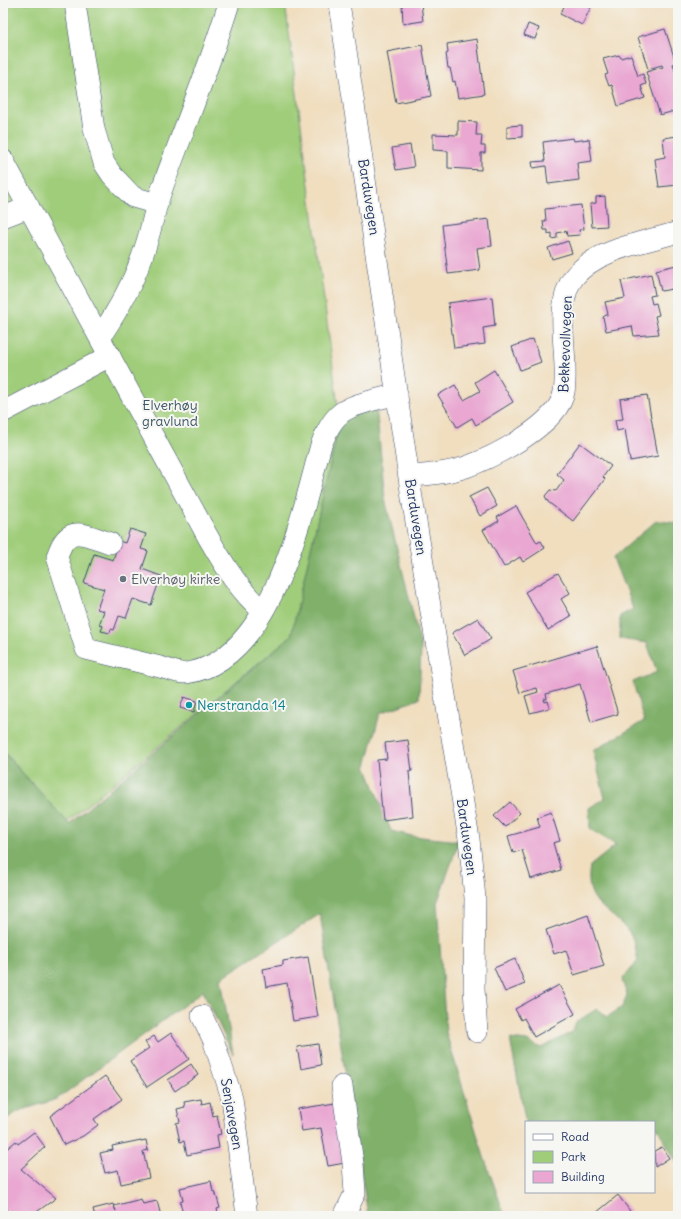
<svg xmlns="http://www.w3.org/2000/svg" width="681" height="1219" viewBox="0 0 681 1219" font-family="Delius,sans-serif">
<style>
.green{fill:#a0cd7a;stroke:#5e7e6c}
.forest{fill:#80b06a;stroke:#4e7064}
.building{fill:#e9a7d2}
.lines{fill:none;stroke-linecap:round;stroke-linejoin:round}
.minor-casing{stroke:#3b496d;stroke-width:22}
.minor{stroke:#fff;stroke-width:21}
.worship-dot{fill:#6b7280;stroke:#f6f6f2;stroke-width:1.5}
.culture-dot{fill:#0f9aa8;stroke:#f6f6f2;stroke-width:1.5}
.labels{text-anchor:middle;stroke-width:4;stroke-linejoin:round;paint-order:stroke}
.street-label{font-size:14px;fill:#1b2f5e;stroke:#f6f6f2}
.park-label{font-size:14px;fill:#3c5665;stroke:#f6f6f2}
.worship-label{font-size:14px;fill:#5b616d;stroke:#f6f6f2;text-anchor:start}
.culture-label{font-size:14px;fill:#0d838f;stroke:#f6f6f2;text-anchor:start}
</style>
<rect width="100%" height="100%" fill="#f6f6f2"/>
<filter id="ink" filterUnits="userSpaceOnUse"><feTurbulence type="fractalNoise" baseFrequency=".025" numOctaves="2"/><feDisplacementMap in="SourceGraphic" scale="8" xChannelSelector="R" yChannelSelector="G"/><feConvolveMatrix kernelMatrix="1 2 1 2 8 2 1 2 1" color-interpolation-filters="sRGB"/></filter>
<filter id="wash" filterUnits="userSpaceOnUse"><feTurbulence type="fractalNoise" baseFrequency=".012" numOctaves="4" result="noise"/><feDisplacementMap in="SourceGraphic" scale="16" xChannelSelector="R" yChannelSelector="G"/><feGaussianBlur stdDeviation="0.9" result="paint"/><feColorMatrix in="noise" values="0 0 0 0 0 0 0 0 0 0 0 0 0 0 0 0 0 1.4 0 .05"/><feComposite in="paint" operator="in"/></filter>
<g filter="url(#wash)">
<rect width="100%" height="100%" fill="#f0debf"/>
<!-- green -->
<path class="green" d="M3 3H285L340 421 291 636 67 822 3 751Z"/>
<!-- forest -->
<g class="forest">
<path d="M376 406 385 499 421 647 419 699 380 713 366 766 391 831 412 836 459 841 437 903 446 1033 484 1157 505 1216H368L320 914 221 978 233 1054 203 991 57 1099 19 1111 3 1121V752L69 824 291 636 340 421Z"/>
<path d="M656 521 678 523V1165L654 1122H526V1124L510 1039 527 1041 541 1048 572 1032 576 1022 597 1009 607 1017 622 1007 627 995 622 980 638 961C636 953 635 941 630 934 611 907 583 907 590 866L616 845 590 829 589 808 605 798 593 751 644 721 633 682 657 672 647 643 620 639V616L633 609 613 558Z"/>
</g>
<g id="blocks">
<!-- building -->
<g class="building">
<path d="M402 3H421L423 21 403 24Z"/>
<path d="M566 3H593L582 25 560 14Z"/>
<path d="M528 24 539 28 535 39 524 35Z"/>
<path d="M665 29 676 63 673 64 678 80V110L660 115 646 72 663 67 662 65 648 69 638 37Z"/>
<path d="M477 39 484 94 458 98 455 81 453 82 450 68H448L446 54 448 53 447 44Z"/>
<path d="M422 45 431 96 396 103 387 52Z"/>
<path d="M619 55 621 58 631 55 638 76 643 74 646 84 641 86 645 98 618 106 612 85 609 86 605 75 608 74 603 59Z"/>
<path d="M458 121 477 122 476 135H482L481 146H485V153H481V170L448 168V151L433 150V134L458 135Z"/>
<path d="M522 125V137L507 138V126Z"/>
<path d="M678 136V185L659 187 655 159 665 157 663 138Z"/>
<path d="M573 138 574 141 589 139 592 161 577 163 579 180 548 184 546 166 533 168 532 162 545 161 543 142Z"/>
<path d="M410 145 414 167 396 170 392 148Z"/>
<path d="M605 196 607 226 592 227 590 204 596 203V197Z"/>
<path d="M581 205 584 229 579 230 580 235 567 236 566 231 557 233V238L552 239V233L548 234V230H544L543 221H546L545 209Z"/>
<path d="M489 219 492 246 477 248 480 270 448 274 442 225Z"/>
<path d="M568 241 572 253 552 259 548 248Z"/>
<path d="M676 265 678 288 661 291 656 270Z"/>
<path d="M651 274 655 295 650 296 652 304 656 303 659 315 655 316 659 334 634 336 632 326 606 331 603 317 608 314 605 302 625 298 621 281Z"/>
<path d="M492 297 495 326 483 328 485 344 454 348 448 303Z"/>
<path d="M533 339 541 362 520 370 512 347Z"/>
<path d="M494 370 513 402 476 425 472 418 457 427 438 395 455 385 464 400 480 391 475 382Z"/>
<path d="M647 395 658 456 630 461 625 429 617 431 615 420 623 419 620 399Z"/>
<path d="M580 443 611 466 603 477 605 479 573 521 548 502 545 496 550 490 556 491 564 480 557 474Z"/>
<path d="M487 488 497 506 480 516 469 497Z"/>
<path d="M516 506 537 543 541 541 545 548 523 562 520 557 504 567 483 530 499 521 497 517Z"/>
<path d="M130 529 146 534 141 549 148 551 142 569 161 576 151 605 133 599 126 618 119 616 114 630 111 629 110 633 101 631 103 626 99 625 104 611 97 609 104 589 84 583 94 554 113 560 119 541 125 543Z"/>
<path d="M558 573 570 593 561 599 571 616 548 630 525 592Z"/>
<path d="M478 618 491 639 465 655 452 633Z"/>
<path d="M597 646 618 714 591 722 580 684 546 694 547 699H544L545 702 548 701 550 708 530 713 525 696 538 692 537 688 520 693 513 671Z"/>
<path d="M184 697 197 701 194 712 180 708Z"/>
<path d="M408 740 412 771 409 772 413 816 383 820 377 760 387 759 385 743Z"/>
<path d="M510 802 520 813 505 827 494 816Z"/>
<path d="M551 812 560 841 553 843 561 870 531 879 522 850 513 853 508 836 540 827 537 817Z"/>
<path d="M588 915 604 966 574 975 566 950 554 954 546 930Z"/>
<path d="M308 957 318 1017 293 1021 287 983 266 987 263 969 283 965V961Z"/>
<path d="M515 959 525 984 505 992 494 968Z"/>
<path d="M559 985 575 1014 534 1037 524 1018 521 1020 515 1009Z"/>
<path d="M171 1033 189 1059 147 1087 130 1061 149 1048 145 1042 154 1036 158 1042Z"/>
<path d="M318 1044 321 1065 301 1069 297 1047Z"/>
<path d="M191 1064 198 1075 175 1091 168 1080Z"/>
<path d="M105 1076 122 1099 94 1119 98 1125 83 1136 64 1145 50 1116Z"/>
<path d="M201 1099 202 1104 210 1102 213 1116 217 1115 221 1134 217 1135 219 1148 187 1155 184 1141 180 1142 176 1123 180 1122 177 1109 185 1107 184 1102Z"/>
<path d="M335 1103 345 1163 328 1166 321 1128 302 1131 298 1109Z"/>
<path d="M34 1132 45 1147 21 1169 56 1198 31 1216H11L6 1209 3 1212V1152L16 1141 18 1144Z"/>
<path d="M141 1140V1141L146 1140 148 1150 143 1151 149 1178 121 1184 118 1170 105 1173 100 1153 113 1150 112 1146Z"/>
<path d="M662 1147 669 1158 655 1167 654 1151Z"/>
<path d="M211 1181 213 1192 215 1191 220 1208 217 1209 219 1216 183 1215 180 1201 183 1200 180 1188Z"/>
<path d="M618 1195 630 1211 628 1212 631 1216H599L596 1213Z"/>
<path d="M141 1199 143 1204 157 1201 161 1216H95L93 1209 113 1204 116 1211 114 1206Z"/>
</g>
</g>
</g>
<g filter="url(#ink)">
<use href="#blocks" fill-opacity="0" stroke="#3b496d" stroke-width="1"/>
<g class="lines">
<defs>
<g id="minor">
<path d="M75 3 94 129 104 163 112 175 133 197 157 204"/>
<path d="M339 3 412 498 469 839 475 898 474 989 477 1032"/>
<path d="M3 160 208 537C223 563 240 592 263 611"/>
<path d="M3 217 29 207"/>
<path d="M100 337C119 309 135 280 145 248 152 227 155 206 163 186 185 125 210 66 229 3"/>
<path d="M3 412 110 356"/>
<path d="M410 476C429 475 448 473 466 467 494 457 559 424 564 392 570 359 552 305 574 277 596 249 646 242 678 232"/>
<path d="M110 543C83 534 67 523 57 557L86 649C111 655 135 661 160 667 168 669 179 674 186 673 272 662 302 513 321 445 326 433 331 421 341 413 354 403 381 399 397 394"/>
<path d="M202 1016 213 1039 232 1098 247 1216"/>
<path d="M342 1086 353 1163 355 1193 344 1216"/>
</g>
</defs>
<!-- minor casing -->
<use href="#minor" class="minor-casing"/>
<!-- minor -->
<use href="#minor" class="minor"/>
</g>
</g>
<!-- markers -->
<circle class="worship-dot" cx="123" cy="579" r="4"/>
<circle class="culture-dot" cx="189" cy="705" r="4"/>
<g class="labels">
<!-- street labels -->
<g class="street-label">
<text transform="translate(369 197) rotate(81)" y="5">Barduvegen</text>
<text transform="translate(565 344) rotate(-88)" y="5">Bekkevollvegen</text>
<text transform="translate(416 517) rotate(81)" y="5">Barduvegen</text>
<text transform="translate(467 837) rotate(82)" y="5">Barduvegen</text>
<text transform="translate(232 1114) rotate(80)" y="5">Senjavegen</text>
</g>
<!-- park labels -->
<g class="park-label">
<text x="170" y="410">Elverhøy<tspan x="170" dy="16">gravlund</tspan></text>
</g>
<!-- worship labels -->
<g class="worship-label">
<text x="131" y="584">Elverhøy kirke</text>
</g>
<!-- culture labels -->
<g class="culture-label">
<text x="197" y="710">Nerstranda 14</text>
</g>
</g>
<!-- margin -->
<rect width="681" height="1219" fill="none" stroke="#f6f6f2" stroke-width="16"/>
<!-- legend -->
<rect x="525" y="1121" width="130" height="72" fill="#f6f6f2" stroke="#9ea6b7"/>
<rect x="533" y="1134" width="20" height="6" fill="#ffffff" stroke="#9ea6b7"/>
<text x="561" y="1141" font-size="12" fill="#1b2f5e">Road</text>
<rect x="533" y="1151" width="20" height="12" fill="#a0cd7a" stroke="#9ea6b7"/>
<text x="561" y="1161" font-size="12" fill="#1b2f5e">Park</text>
<rect x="533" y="1171" width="20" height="12" fill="#e9a7d2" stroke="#9ea6b7"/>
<text x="561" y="1181" font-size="12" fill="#1b2f5e">Building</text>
</svg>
